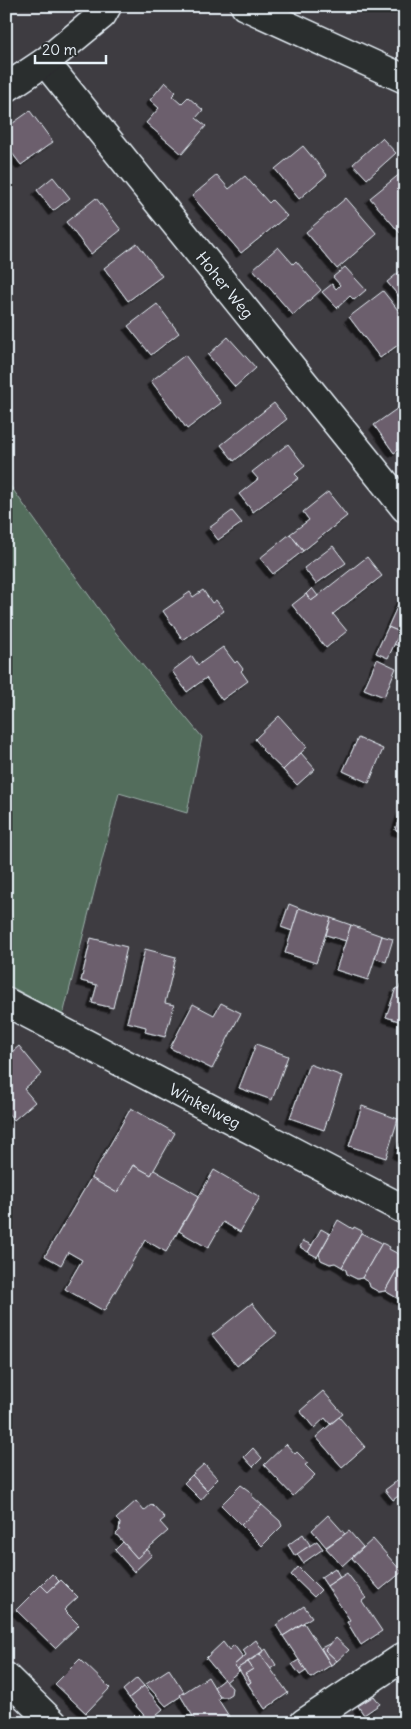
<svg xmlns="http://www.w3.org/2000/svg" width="411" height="1729" viewBox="0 0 411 1729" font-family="Delius,sans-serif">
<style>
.green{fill:#526d5c;stroke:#9dafaa}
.building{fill:#6c5f6d;stroke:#e8f1f8;filter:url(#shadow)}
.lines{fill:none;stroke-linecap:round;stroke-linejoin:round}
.minor-casing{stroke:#e8f1f8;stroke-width:31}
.minor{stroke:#2a2d2e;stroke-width:28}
.labels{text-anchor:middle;stroke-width:4;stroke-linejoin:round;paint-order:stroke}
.street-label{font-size:16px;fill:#e8f1f8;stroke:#2a2d2e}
</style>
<defs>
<filter id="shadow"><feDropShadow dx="-4.5" dy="4.5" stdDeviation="0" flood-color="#0009"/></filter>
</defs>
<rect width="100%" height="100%" fill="#3e3c41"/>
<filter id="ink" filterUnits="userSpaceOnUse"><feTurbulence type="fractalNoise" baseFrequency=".02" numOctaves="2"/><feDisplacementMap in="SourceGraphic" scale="10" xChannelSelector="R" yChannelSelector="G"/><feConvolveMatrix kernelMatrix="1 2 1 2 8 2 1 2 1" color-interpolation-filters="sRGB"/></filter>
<g filter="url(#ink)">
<!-- green -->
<path class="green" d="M6 480 116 633 202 737 187 813 119 793 63 1015 6 984Z"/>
<!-- building -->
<g class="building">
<path d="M165 82 176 92 172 96 181 104 188 97 203 110 196 118 206 126 182 154 146 123 159 108 150 100Z"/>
<path d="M30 111 53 142 21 165 6 145V128Z"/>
<path d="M382 138 396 153 367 179 353 164Z"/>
<path d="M303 146 327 175 299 199 275 169Z"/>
<path d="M401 173 405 178V229L400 233 370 198Z"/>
<path d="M217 175 229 189 245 176 269 203 272 200 287 216 241 253 192 196Z"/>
<path d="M53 177 70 198 53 211 37 190Z"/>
<path d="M96 198 121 230 91 254 66 222Z"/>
<path d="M346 198 377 234 337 269 306 232Z"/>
<path d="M137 243 162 276 128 301 104 268Z"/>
<path d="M278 247 293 264 296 261 321 290 293 315 253 269Z"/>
<path d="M345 267 366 290 354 300 350 296 337 308 322 292 332 284 336 289 340 285 333 277Z"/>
<path d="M403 269 405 271V304L387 282Z"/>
<path d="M383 291 405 319V340L380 358 349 317Z"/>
<path d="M157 304 179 333 151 355 128 326Z"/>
<path d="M228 337 256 368 235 387 208 355Z"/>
<path d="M185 355 221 403 187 429 151 381Z"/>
<path d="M274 403 287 419 234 461 221 445Z"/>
<path d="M405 403V445L394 453 374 425Z"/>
<path d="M288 444 305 466 295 474 299 478 253 512 239 494 258 479 252 472Z"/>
<path d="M328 492 347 516 303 551 290 534 309 520 303 512Z"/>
<path d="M232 511 242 523 218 540 209 528Z"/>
<path d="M290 534 303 551 273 574 260 558Z"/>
<path d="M333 546 346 563 316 584 304 568Z"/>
<path d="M367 557 382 576 333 614 347 631 326 648 292 605 306 594 311 601Z"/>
<path d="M312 588 318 596 311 601 306 594Z"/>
<path d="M405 589V611L397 607Z"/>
<path d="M203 590 212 603 216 600 224 611 183 640 163 611 190 592 193 597Z"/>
<path d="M397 607 405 611V619L401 623 405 627V649L394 644 400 632 388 627Z"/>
<path d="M388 627 400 632 388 658 376 653Z"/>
<path d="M223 647 235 663 237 661 243 669 241 671 248 681 222 700 206 678 187 692 172 671 192 656 198 665Z"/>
<path d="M377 659 396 668 384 697 364 689Z"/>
<path d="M279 716 307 747 283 770 262 750 263 749 255 739Z"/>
<path d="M358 738 383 749 369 783 343 771Z"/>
<path d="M301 753 315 769 297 785 283 770Z"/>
<path d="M402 809 405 810V833L395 830Z"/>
<path d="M289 904 299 908 292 931 281 927Z"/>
<path d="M299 908 331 918 316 963 285 953Z"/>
<path d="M331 918 351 925 346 941 326 935Z"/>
<path d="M351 925 382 936 368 980 336 970Z"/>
<path d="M382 936 393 939 386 962 375 958Z"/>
<path d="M91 938 127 947 113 1008 92 1003 97 985 81 981Z"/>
<path d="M145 949 176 957 165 1003 174 1005 165 1037 145 1032 146 1027 127 1022Z"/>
<path d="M405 972V1023L386 1017 396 988 399 989Z"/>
<path d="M221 1003 241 1013 212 1069 170 1048 193 1004 214 1015Z"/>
<path d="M256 1044 288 1056 272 1100 239 1088Z"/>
<path d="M19 1046 42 1074 24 1089 35 1102 14 1120 6 1111V1057Z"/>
<path d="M309 1064 342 1076 324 1130 290 1118Z"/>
<path d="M362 1106 398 1119 386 1158 349 1146Z"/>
<path d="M131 1108 175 1133 151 1175 133 1165 117 1193 91 1178Z"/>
<path d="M402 1138H405V1157L397 1154Z"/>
<path d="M133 1165 151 1175 154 1170 199 1196 166 1252 145 1240 104 1311 65 1289 82 1260 68 1252 61 1265 45 1256 91 1178 117 1193Z"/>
<path d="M214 1170 260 1197 240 1232 223 1222 208 1248 179 1231Z"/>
<path d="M338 1220 353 1229 354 1227 362 1231 342 1267 335 1263 330 1264 321 1260 319 1254Z"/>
<path d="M321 1229 330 1234 317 1257 308 1252Z"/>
<path d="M361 1233 382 1243 362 1278 357 1279 347 1274 346 1270 342 1267Z"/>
<path d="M303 1241 312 1245 308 1252 300 1247Z"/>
<path d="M382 1243 390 1247 389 1249 404 1257 385 1291 379 1292 370 1287 369 1283 362 1278Z"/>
<path d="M398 1268 405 1272V1297L402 1301 385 1291Z"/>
<path d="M252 1303 277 1334 237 1366 212 1335Z"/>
<path d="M323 1391 343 1414 330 1424 325 1418 314 1428 300 1411Z"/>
<path d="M339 1417 365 1447 342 1467 316 1437Z"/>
<path d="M286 1444 295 1454 297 1452 308 1463 305 1465 315 1475 293 1496 264 1465Z"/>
<path d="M253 1448 262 1458 253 1467 244 1457Z"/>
<path d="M204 1464 218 1479 207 1490 192 1475Z"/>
<path d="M192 1475 208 1492 201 1500 184 1483Z"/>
<path d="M401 1478 405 1483V1491L393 1500 385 1490Z"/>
<path d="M241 1485 252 1493V1496L262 1505 241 1525 221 1505Z"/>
<path d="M136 1501 144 1511 152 1504 165 1518 160 1522 168 1531 137 1558 116 1534 119 1531 120 1523 116 1519Z"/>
<path d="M262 1505 280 1521 282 1526 262 1546 241 1525Z"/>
<path d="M328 1515 345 1534 326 1547 312 1530Z"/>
<path d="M349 1531 363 1547 342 1566 326 1548Z"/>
<path d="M303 1534 310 1545 295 1556 288 1545Z"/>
<path d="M373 1539 402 1572 380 1590 352 1558Z"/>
<path d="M317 1541 323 1549 303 1563 297 1554Z"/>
<path d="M123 1542 137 1558 147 1549 152 1555 134 1572 115 1550Z"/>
<path d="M298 1567 321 1590 314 1597 291 1575Z"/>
<path d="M335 1568 340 1577 327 1586 321 1577Z"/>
<path d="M347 1573 366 1598 362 1601 382 1631 361 1645 347 1622 350 1620 327 1586Z"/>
<path d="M52 1574 59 1581 48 1592 41 1585Z"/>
<path d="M61 1580 78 1597 64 1610 79 1625 55 1648 16 1610 41 1585 48 1592Z"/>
<path d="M304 1606 312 1617 283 1636 276 1625Z"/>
<path d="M304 1623 331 1665 311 1678 283 1636Z"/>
<path d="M336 1638 349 1650 337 1661 325 1650Z"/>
<path d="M256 1640 263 1651 237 1669 234 1665 246 1655 243 1650Z"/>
<path d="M223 1642 229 1650 234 1645 243 1657 234 1665 239 1671 226 1682 206 1658Z"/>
<path d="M331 1643 325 1650 337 1661 331 1665 321 1648Z"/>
<path d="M266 1649 276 1665 270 1669 260 1654Z"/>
<path d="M260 1654 288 1693 265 1709 252 1690 248 1684 251 1682 245 1674 253 1669 248 1662Z"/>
<path d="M80 1659 110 1688 86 1713 55 1684Z"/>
<path d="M299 1660 306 1671 300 1675 292 1664Z"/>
<path d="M248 1662 253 1669 245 1674 251 1682 248 1684 238 1668Z"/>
<path d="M169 1669 184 1692 180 1695 181 1696 166 1706 146 1684Z"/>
<path d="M208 1677 220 1697 218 1699 232 1721 230 1723H197L180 1695Z"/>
<path d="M137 1678 144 1686 129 1698 123 1690Z"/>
<path d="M224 1679 232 1688 231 1694 226 1697H220L214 1687Z"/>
<path d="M144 1686 163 1709 149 1721 129 1698Z"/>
<path d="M374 1696 380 1704 364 1715 358 1706Z"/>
</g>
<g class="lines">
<defs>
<g id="minor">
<path d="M245 6 405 79"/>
<path d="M45 62 405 508"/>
<path d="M6 88 45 62 102 15 107 6"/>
<path d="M6 1002 405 1210"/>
<path d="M6 1677 53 1723"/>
<path d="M304 1723 405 1656"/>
</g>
</defs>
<!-- minor casing -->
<use href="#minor" class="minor-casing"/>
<!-- minor -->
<use href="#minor" class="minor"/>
</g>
</g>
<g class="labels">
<!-- street labels -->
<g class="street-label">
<text transform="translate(225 285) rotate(51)" y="6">Hoher Weg</text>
<text transform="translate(205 1106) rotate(28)" y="6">Winkelweg</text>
</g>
</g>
<!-- margin -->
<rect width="411" height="1729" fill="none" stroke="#2a2d2e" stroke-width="25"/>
<rect x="12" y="12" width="386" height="1704" fill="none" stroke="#e8f1f8" stroke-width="2" filter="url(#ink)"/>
<!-- scale -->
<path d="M35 55v8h71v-8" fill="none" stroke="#e8f1f8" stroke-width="2.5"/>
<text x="42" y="55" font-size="15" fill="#e8f1f8" stroke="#2a2d2e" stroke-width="4" paint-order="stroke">20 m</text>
</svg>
